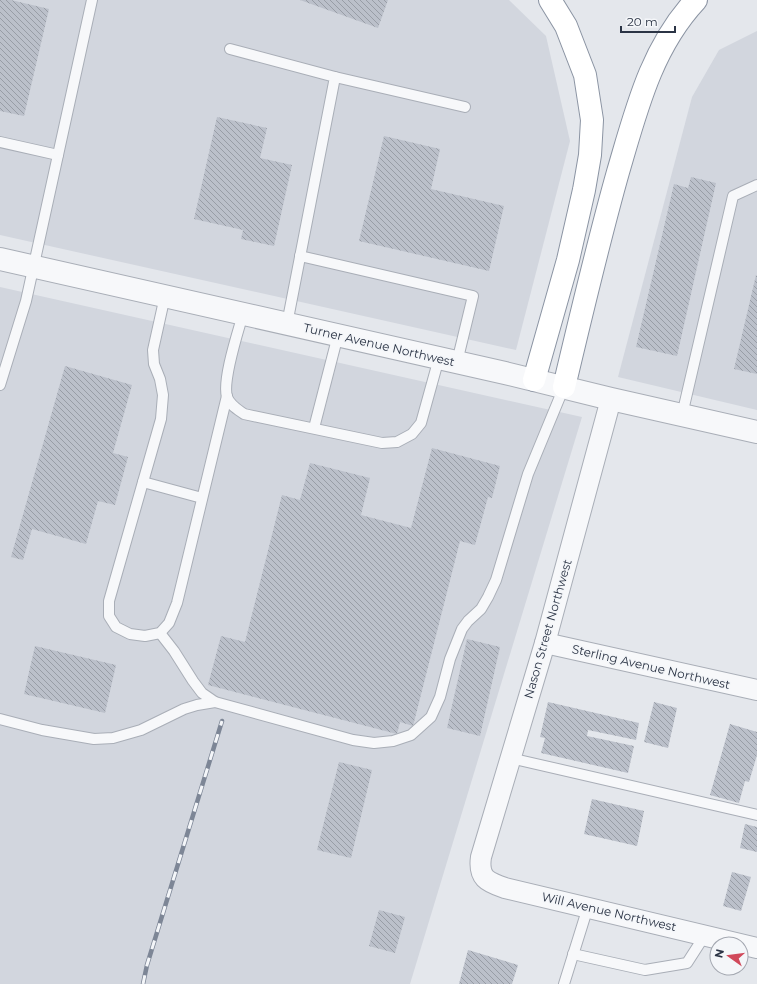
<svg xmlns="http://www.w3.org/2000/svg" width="757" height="984" viewBox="0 0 757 984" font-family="Montserrat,sans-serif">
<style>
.built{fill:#d2d6de}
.building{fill:url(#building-back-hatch)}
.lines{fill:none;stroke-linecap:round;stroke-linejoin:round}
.service-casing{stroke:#a9aeb7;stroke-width:12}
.minor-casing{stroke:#a9aeb7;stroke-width:22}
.tertiary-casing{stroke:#a9aeb7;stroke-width:24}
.motorway-casing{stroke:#8b94a3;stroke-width:24}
.service{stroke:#f7f8fa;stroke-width:10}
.minor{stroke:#f7f8fa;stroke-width:20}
.tertiary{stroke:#f7f8fa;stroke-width:22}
.motorway{stroke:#fff;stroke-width:22}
.rail-casing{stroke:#7d8696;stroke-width:4.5}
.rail{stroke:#f4f6f9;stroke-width:3;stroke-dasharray:9;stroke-linecap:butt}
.labels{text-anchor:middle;stroke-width:3;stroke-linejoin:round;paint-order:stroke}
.street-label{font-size:12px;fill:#2b3445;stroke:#f4f6f9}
</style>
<defs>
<pattern id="building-back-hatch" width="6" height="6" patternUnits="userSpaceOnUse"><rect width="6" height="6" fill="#bbc0ca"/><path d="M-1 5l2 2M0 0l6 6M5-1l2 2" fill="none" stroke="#989da6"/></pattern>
</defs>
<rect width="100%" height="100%" fill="#e4e7ec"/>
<!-- built -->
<g class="built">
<path d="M0 0H509L546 36 570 141 516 350 0 235Z"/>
<path d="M757 31V410L618 377 692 97 719 50Z"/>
<path d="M0 287 582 417 410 984H0Z"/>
</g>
<!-- building -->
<g class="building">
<path d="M0 0H11L49 9 24 116 0 111Z"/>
<path d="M300 0H388L378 28Z"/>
<path d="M217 117 267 128 260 158 292 165 274 246 241 239 243 230 194 219Z"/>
<path d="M384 136 440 149 431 189 504 206 489 271 359 241Z"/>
<path d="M691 177 716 183 677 356 636 347 674 184 688 188Z"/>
<path d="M756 275 757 276V374L734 369Z"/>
<path d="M65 366 132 385 113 453 128 457 115 505 98 501 86 544 32 529 23 560 11 557Z"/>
<path d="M432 448 500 466 492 498 488 497 475 545 460 541 413 726 400 722 397 734 208 685 221 636 245 642 282 495 300 500 310 463 370 478 361 515 411 528Z"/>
<path d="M467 639 500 647 480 736 447 728Z"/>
<path d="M35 646 116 665 105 713 24 694Z"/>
<path d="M548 702 639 723 636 740 588 730 587 736 634 746 628 773 541 753 545 738 540 737Z"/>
<path d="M654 702 677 708 668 748 644 742Z"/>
<path d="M730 724 757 732V755L749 782 745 781 739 803 710 795Z"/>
<path d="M339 762 372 770 351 858 317 850Z"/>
<path d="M592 799 644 811 637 846 584 834Z"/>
<path d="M745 824 757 827V852L740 848Z"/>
<path d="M732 872 751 877 741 911 723 906Z"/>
<path d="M379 910 405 917 395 953 369 946Z"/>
<path d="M468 950 518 965 512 984H459Z"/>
</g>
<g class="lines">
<defs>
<g id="service">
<path d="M230 49 335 77 287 324"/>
<path d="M335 77 465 107"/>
<path d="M0 142 58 155 92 0"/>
<path d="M300 256 473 296 457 362"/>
<path d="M165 296 153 350 154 364 160 379 163 395 161 419 109 601V616L116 627 130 634 145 636 160 633 169 623 177 603 227 396"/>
<path d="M243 314C238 332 222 380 227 397 230 405 237 409 244 414L382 443 397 442 412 434 421 423 439 358"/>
<path d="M0 385 26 301 58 155"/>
<path d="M682 415 733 196 757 185"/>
<path d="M314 428 338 335"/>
<path d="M143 482 202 498"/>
<path d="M160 633 174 651 193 681 202 693 215 702 353 740 374 743 393 741 411 735 431 717 440 697 450 659 462 629 468 621 481 609 488 597 496 580 528 474 564 387"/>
<path d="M0 719 42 730 94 739 113 738 141 730 184 709 197 705 215 702"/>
<path d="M510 758 757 815"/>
<path d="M573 954 645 970 687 963 705 935"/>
<path d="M564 984 588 907"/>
</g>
<g id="minor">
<path d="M611 399 545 643 481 857C478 878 487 882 505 888L757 948"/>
<path d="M545 643 757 690"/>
</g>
<path id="tertiary" d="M0 259 505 373 611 399 757 432"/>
<g id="motorway">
<path d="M534 380 568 260 584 190 590 155 592 120 585 75 566 26 550 0"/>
<path d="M564 387C581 315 598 243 618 172 636 111 651 48 696 0"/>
</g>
</defs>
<!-- service casing -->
<use href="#service" class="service-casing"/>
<!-- minor casing -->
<use href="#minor" class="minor-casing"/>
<!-- tertiary casing -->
<use href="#tertiary" class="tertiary-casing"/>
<!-- motorway casing -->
<use href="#motorway" class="motorway-casing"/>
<!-- service -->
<use href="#service" class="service"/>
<!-- minor -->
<use href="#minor" class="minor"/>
<!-- tertiary -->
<use href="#tertiary" class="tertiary"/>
<!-- motorway -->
<use href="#motorway" class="motorway"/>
<defs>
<path id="rail" d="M143 984 147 965 222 721"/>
</defs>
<!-- rail casing -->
<use href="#rail" class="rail-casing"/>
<!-- rail -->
<use href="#rail" class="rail"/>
</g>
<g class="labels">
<!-- street labels -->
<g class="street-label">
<text transform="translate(379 345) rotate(13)" y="4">Turner Avenue Northwest</text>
<text transform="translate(548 629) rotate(-74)" y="4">Nason Street Northwest</text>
<text transform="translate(651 667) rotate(13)" y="4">Sterling Avenue Northwest</text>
<text transform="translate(609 912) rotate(13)" y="4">Will Avenue Northwest</text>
</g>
</g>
<!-- north arrow -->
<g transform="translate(729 956) rotate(284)"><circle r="19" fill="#f4f6f9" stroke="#a4a8b1"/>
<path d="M0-3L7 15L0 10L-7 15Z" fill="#d1495b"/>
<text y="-6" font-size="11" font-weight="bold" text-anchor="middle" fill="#2b3445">N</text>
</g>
<!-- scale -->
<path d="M621 26v6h54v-6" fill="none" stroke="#2b3445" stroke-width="2"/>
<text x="627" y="26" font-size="12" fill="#2b3445" stroke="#f4f6f9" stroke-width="3" paint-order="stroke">20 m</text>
</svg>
